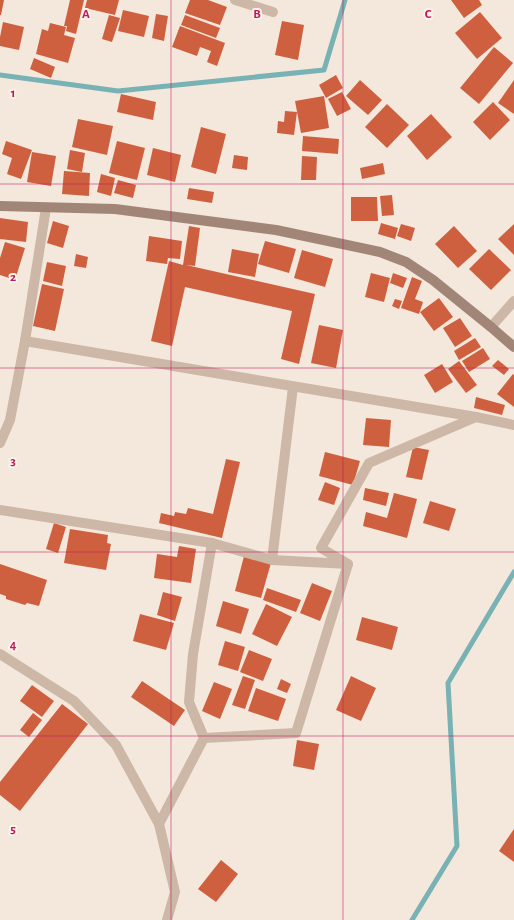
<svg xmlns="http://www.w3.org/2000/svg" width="514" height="920" viewBox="0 0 514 920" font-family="'Alegreya Sans',sans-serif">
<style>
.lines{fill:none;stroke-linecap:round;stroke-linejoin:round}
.stream{stroke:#79b2b4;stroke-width:5}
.building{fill:#cf603f}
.street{stroke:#cdb8a7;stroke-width:10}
.secondary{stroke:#a18678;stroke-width:10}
.grid{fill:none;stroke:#c2185b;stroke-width:1;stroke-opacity:0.55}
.grid-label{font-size:13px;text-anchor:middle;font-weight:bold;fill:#c2185b;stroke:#fbf3e9;stroke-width:4;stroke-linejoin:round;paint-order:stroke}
</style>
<rect width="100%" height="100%" fill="#f4e8dc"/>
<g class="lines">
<!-- stream -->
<g class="stream">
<path d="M0 75 118 91 324 70 345 0"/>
<path d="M412 920 457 846 448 683 514 572"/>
</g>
</g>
<!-- building -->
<g class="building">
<path d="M0 0H4L1 15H0Z"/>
<path d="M70 0H84L76 34 66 31 67 26H64Z"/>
<path d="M87 0H119L115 15 85 8Z"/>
<path d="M190 0H208L227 7 220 25 185 13Z"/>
<path d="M451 0H479L482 5 464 18Z"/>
<path d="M123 10 149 16 144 37 118 31Z"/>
<path d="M480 12 502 38 477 59 455 33Z"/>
<path d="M156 14 168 16 164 41 152 38Z"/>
<path d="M109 15 120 18 112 42 102 39Z"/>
<path d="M185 15 220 28 216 38 181 25Z"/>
<path d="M282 21 304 25 298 60 275 55Z"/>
<path d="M3 22 24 27 19 50 0 46V37Z"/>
<path d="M50 23 66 27 64 35 75 38 68 63 36 54 42 29 48 31Z"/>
<path d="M180 26 225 43 217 66 207 62 211 51 200 47 197 56 172 47Z"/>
<path d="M494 47 513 63 479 104 460 88Z"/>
<path d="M34 58 55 67 51 78 30 69Z"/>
<path d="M336 75 343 88 326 98 319 85Z"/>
<path d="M360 80 382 100 368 115 346 96Z"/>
<path d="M514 80V114L498 103Z"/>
<path d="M342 92 351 109 337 116 328 99Z"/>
<path d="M121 94 156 102 153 120 117 112Z"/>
<path d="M324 96 329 128 301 133 295 101Z"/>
<path d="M493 102 510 120 490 140 473 122Z"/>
<path d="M387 104 409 125 387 148 365 127Z"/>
<path d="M285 111 297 112 294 135 277 133 278 121 284 122Z"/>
<path d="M431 114 452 137 427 160 407 136Z"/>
<path d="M78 119 113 126 107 155 72 147Z"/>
<path d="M201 127 226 134 216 174 191 167Z"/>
<path d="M303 136 339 139 338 154 302 151Z"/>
<path d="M6 141 32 150 21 179 7 174 12 158 2 154Z"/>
<path d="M117 141 145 148 137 180 109 173Z"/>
<path d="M153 148 181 155 175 182 147 175Z"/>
<path d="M70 150 85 153 82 172 67 169Z"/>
<path d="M32 152 56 156 51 186 27 182Z"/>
<path d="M234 155 248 157 247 170 232 168Z"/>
<path d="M302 156 317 157 316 180H301Z"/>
<path d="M383 163 385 174 362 179 360 168Z"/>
<path d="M64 171 90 173 89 196 62 194Z"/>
<path d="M101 174 115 178 111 196 97 192Z"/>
<path d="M118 180 136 185 133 198 114 193Z"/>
<path d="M189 188 214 192 212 203 187 199Z"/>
<path d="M392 195 394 215 382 216 380 196Z"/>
<path d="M351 197H377L378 221H351Z"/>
<path d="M0 218 28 222 26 242 0 239Z"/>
<path d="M53 221 69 226 63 248 47 243Z"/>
<path d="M381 223 398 228 395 239 378 234Z"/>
<path d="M401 224 415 228 411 241 397 236Z"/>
<path d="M514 224V255L498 239Z"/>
<path d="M189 226 200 228 195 266 186 265 315 294 299 364 281 359 292 311 185 287 172 346 151 341 169 261 183 265Z"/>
<path d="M454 226 477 251 458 268 435 244Z"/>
<path d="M149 236 182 241 180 259 168 258 167 264 146 261Z"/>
<path d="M265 241 296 249 289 273 258 264Z"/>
<path d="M5 242 25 248 15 280 0 275V258Z"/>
<path d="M232 249 259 254 255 277 228 272Z"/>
<path d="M489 249 511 270 491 290 469 269Z"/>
<path d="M302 250 333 259 325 287 294 278Z"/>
<path d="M76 254 88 257 86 268 74 266Z"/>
<path d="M47 262 66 266 62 286 43 281Z"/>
<path d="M371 273 390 278 384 302 365 297Z"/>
<path d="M393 273 407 278 403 288 390 283Z"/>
<path d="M412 277 422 281 415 299 423 302 419 314 401 308Z"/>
<path d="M42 284 64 289 55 331 33 326Z"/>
<path d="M439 298 453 317 434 331 420 312Z"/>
<path d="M395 299 402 301 399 309 392 306Z"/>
<path d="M460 318 472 336 455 347 443 328Z"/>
<path d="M319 325 343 330 336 368 311 363Z"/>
<path d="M475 338 481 347 459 360 454 351Z"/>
<path d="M483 348 490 359 469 372 462 361Z"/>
<path d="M498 360 509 369 504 375 492 366Z"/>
<path d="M459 361 477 385 466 393 448 369Z"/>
<path d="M442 364 453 382 435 393 424 375Z"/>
<path d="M513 374 514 375V407L497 394Z"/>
<path d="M476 397 505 405 502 415 474 408Z"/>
<path d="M366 418 391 420 389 447 363 445Z"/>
<path d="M413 447 429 450 422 480 406 477Z"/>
<path d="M325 452 360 461 353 485 319 476Z"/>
<path d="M226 459 240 462 222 538 159 523 161 513 174 516 175 512 186 514 188 508 213 514Z"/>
<path d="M325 482 340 488 334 505 318 500Z"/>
<path d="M365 488 389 493 386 506 363 500Z"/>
<path d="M394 493 417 499 407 538 363 526 366 512 387 518Z"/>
<path d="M430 501 456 509 449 531 423 523Z"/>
<path d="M54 523 66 527 58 553 46 549Z"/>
<path d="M70 529 108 535 107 543 111 544 106 570 64 563Z"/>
<path d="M179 546 196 549 191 583 154 578 157 554 177 557Z"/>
<path d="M244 556 271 563 261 598 235 591Z"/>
<path d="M0 564 47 580 39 606 27 603 25 605 6 599V596L0 594Z"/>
<path d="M312 583 332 591 320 621 300 613Z"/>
<path d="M267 588 301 600 296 612 263 600Z"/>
<path d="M163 592 182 597 175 621 157 615Z"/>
<path d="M223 601 249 609 241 634 216 626Z"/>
<path d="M266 604 292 617 277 646 252 634Z"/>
<path d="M140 614 174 623 166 650 133 641Z"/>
<path d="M362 617 398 627 392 650 356 640Z"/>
<path d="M225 641 245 647 238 671 218 665Z"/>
<path d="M249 650 272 659 263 681 240 672Z"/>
<path d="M243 676 255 680 245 709 232 705Z"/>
<path d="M351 676 376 688 361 721 336 710Z"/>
<path d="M281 679 291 684 287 693 277 689Z"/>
<path d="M142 681 185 710 174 726 131 697Z"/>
<path d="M214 682 232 689 220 719 202 711Z"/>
<path d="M32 685 54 701 42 717 20 701Z"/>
<path d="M256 688 286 699 278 721 248 711Z"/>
<path d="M62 704 88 724 20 811 0 795V782Z"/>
<path d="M33 713 42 720 29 737 20 730Z"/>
<path d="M297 740 319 744 314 770 293 766Z"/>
<path d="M514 829V862L499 851Z"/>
<path d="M221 860 238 874 216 902 198 889Z"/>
</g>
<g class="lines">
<!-- street -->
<g class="street">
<path d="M235 0 273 12"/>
<path d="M491 327 514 301"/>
<path d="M25 341 476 417 514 425"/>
<path d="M0 443 10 420 25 341 46 208"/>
<path d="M0 510 212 543 272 560 348 564 321 548 369 463 476 417"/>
<path d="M272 560 293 387"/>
<path d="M0 654 74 701 116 745 159 824 175 892 167 920"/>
<path d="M204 738 296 733 348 564"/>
<path d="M159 824 204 738 189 702 193 654 212 543"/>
</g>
<!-- secondary -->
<path class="secondary" d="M0 206 115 209 276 230 380 252 406 262 433 280 491 327 514 347"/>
</g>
<!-- grid -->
<path class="grid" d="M171 0V920M343 0V920M0 184H514M0 368H514M0 552H514M0 736H514"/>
<g class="grid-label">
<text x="86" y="18">A</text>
<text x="257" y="18">B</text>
<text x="428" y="18">C</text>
<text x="13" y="97">1</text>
<text x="13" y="281">2</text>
<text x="13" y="465">3</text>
<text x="13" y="649">4</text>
<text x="13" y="833">5</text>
</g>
</svg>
